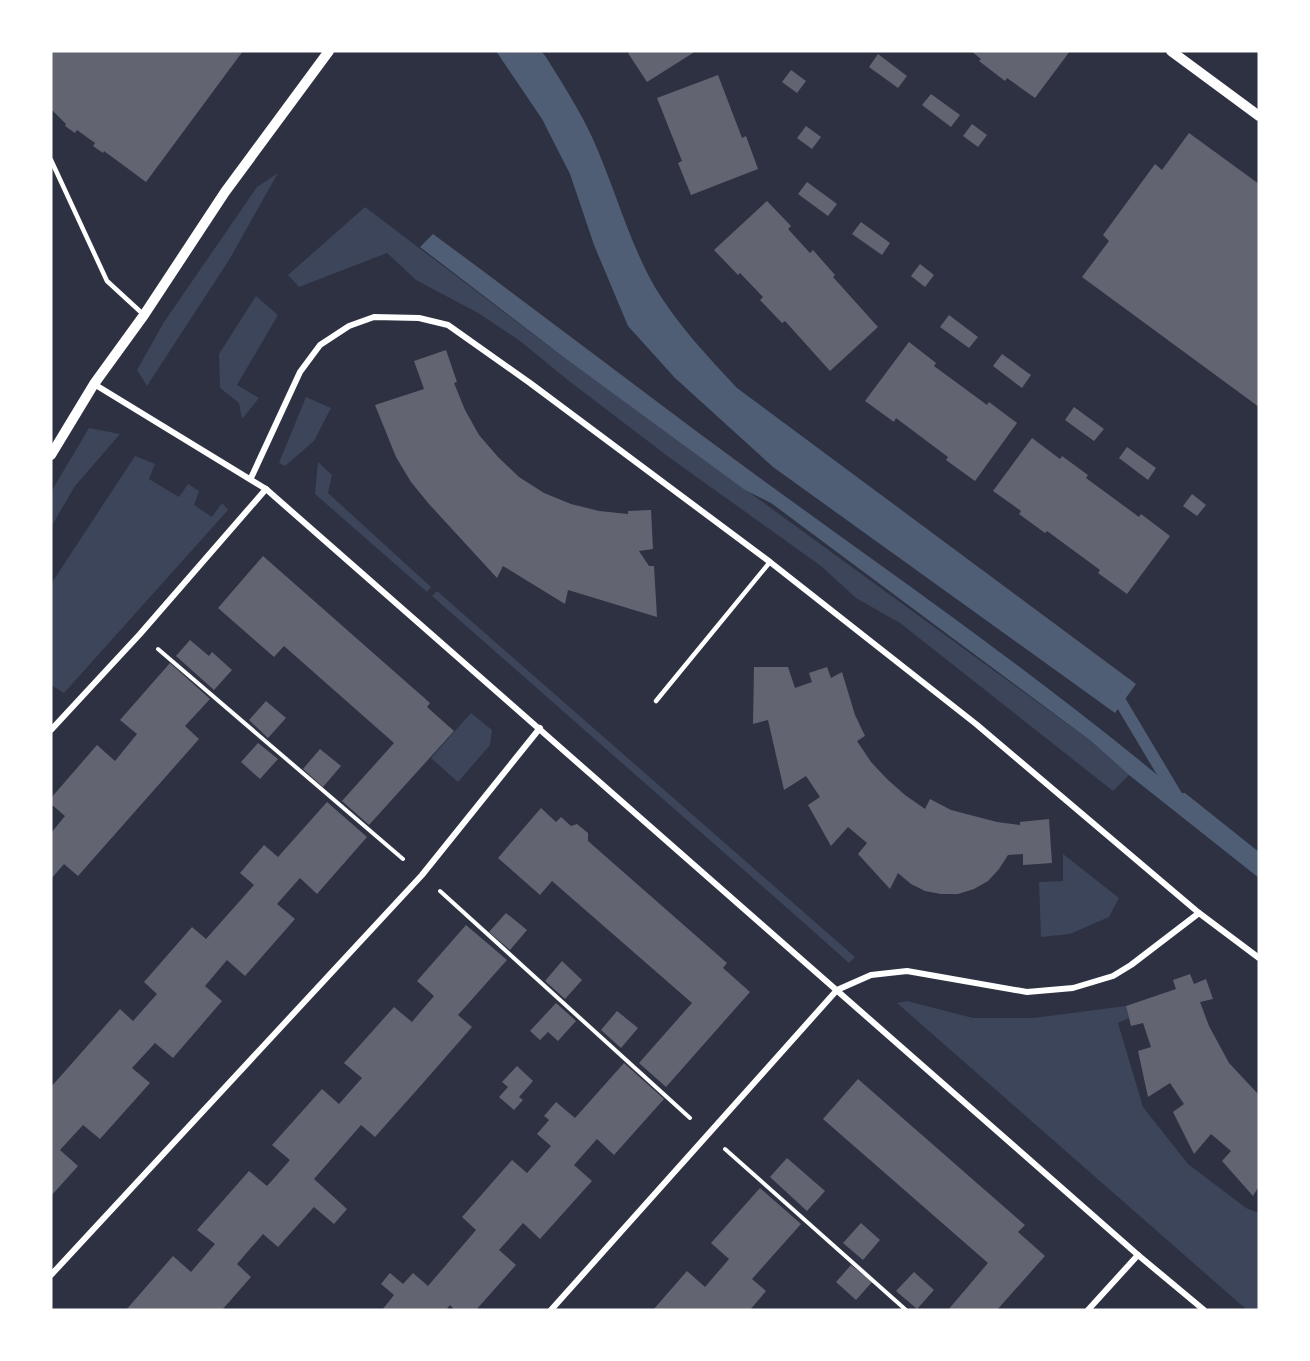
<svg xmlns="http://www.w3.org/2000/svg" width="1310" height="1361" viewBox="0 0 1310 1361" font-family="'Golos Text',sans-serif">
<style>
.green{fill:#3c4559}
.water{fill:#4f5d75}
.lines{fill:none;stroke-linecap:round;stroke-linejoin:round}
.stream{stroke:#4f5d75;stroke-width:12}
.building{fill:#626471}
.path{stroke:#fff;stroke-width:4}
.service{stroke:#fff;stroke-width:4.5}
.minor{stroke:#fff;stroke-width:6}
.tertiary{stroke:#fff;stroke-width:10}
</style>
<rect width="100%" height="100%" fill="#2d3142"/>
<!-- green -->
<g class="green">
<path d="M278 173 229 260 147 386 137 370 164 322 257 187Z"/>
<path d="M365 207 566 359 1091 741 1129 775 1113 791 900 623 856 598 821 566 670 458 569 381 520 341 478 313 416 280 387 253 299 287 288 275Z"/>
<path d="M256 296 278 315 237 385 259 398 242 419 239 403 220 388 219 354Z"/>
<path d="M306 397 331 408 314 441 285 466 279 463Z"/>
<path d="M89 428 120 434 75 486 51 527V492Z"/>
<path d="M135 456 155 464 149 479 179 497 188 484 199 491 194 505 212 517 222 503 228 510 64 693 51 685V584Z"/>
<path d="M318 462 332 475 328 493 431 587 427 592 315 494Z"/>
<path d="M437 591 855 957 849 963 804 923 432 596Z"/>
<path d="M471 713 492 730 490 745 458 782 431 758Z"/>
<path d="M1063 854 1119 898 1109 917 1070 934 1041 937 1039 882 1063 881Z"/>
<path d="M907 1001 973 1018H1033L1126 1006 1129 1018 1118 1023 1143 1107 1188 1164 1246 1208 1259 1213V1310H1247L897 1003Z"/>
</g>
<!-- water -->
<g class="water">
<path d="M496 51H541L546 57C562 83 579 109 592 137 614 185 629 243 656 289 678 325 708 357 737 388L1136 684 1115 713 773 467 675 378 628 326 594 245 570 174 542 119Z"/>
<path d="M433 234C550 320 665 409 782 494 916 591 1052 686 1179 793H1185L1259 852V878L1129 775 1091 741 771 503 745 490 566 359 420 247Z"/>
</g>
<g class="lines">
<!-- stream -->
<path class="stream" d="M1114 691 1179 800"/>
</g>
<!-- building -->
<g class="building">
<path d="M51 51H243L146 182 104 151 103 153 93 146 95 143 77 130 75 133 65 126 66 124 51 109Z"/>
<path d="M632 51H696L647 82 628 53Z"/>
<path d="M971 51H1070L1035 98 1007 78 1005 81 979 61 981 59Z"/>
<path d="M878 54 907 76 898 88 869 67Z"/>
<path d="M791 70 806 81 797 93 782 82Z"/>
<path d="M718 75 742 138 746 136 758 169 691 195 678 163 682 161 657 98Z"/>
<path d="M931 94 960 115 951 127 922 105Z"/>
<path d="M972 124 987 135 978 147 963 136Z"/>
<path d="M806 126 821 137 812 149 797 138Z"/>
<path d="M1189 133 1259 184V407L1082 277 1109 241 1103 235 1155 164 1162 170Z"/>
<path d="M807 182 837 204 828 216 798 194Z"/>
<path d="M767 201 791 226 788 229 810 253 813 250 835 275 833 277 878 327 830 371 785 321 782 323 760 300 763 297 740 273 738 275 714 250Z"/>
<path d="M861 222 890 243 882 255 852 234Z"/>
<path d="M920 264 934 275 925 287 911 276Z"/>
<path d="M949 315 978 337 969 348 940 327Z"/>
<path d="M909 342 936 363 934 366 987 405 989 402 1017 423 975 481 946 460 948 457 896 418 894 422 865 401Z"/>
<path d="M446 350 457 382 454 383 465 410 479 435 498 457 519 477 544 493 571 504 599 511 628 514V511L651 510 653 549 639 551 649 566H654L657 617 568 590 565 604 503 566 497 578 429 504 411 482 396 457 375 405 424 389 414 361Z"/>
<path d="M1002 354 1031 375 1022 388 993 366Z"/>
<path d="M1074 407 1104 429 1094 441 1065 420Z"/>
<path d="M1032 438 1060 459 1062 456 1088 475 1086 478 1139 517 1141 514 1170 536 1127 594 1098 573 1100 570 1047 531 1045 533 1019 514 1021 511 993 491Z"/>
<path d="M1127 447 1156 468 1148 480 1119 458Z"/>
<path d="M1192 494 1206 505 1197 516 1183 506Z"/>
<path d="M263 556 430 703 427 707 454 731 369 825 342 801 394 743 284 646 274 657 218 608Z"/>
<path d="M190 640 209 656 212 652 232 670 214 690 176 656Z"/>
<path d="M170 663 210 699 185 726 199 739 78 876 64 864 51 879V833L65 816 51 804V798L97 745 115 761 137 734 120 720Z"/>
<path d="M754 667H788L795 688 812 682 809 673 827 667 831 678 842 672 855 715 865 736 857 741 871 762 887 779 905 795 925 809 930 799 951 810 997 822 1020 825V822L1049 819 1052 863 1023 865V854L1008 855 999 869 988 881 974 889 958 894H941L925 891 911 884 898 873 890 889 858 854 867 843 848 827 831 846 808 805 820 797 806 776 784 790 768 720 753 724Z"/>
<path d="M266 701 286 718 268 738 249 720Z"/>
<path d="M258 743 278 759 260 779 241 762Z"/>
<path d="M320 749 341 766 323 787 303 769Z"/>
<path d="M327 802 367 837 317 894 300 878 277 904 295 919 245 976 227 960 205 986 222 1001 173 1058 155 1043 144 1055 132 1068 150 1083 100 1139 83 1125 60 1150 78 1166 51 1196V1087L120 1009 133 1021 157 994 144 982 192 927 206 939 254 885 240 873 264 845 278 857Z"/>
<path d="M541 808 556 822 561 817 571 826 577 824 588 833V841L727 963 723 968 750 992 666 1087 639 1063 692 1003 552 881 540 895 498 858Z"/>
<path d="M506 913 527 930 510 950 489 932Z"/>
<path d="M466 925 507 960 458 1015 472 1027 423 1083 375 1137 361 1125 314 1179 347 1209 334 1224 314 1207 278 1247 263 1234 237 1264 251 1277 222 1310H126L173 1256 191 1272 215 1244 197 1230 249 1171 267 1186 276 1176 290 1160 272 1145 322 1089 339 1104 362 1078 344 1063 394 1007 412 1022 422 1010 434 996 417 981Z"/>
<path d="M562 961 582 980 565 999 545 981Z"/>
<path d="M1190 974 1194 984 1206 979 1213 999 1200 1002 1209 1026 1229 1063 1259 1095V1186L1253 1196 1222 1161 1231 1151 1211 1134 1194 1154 1173 1112 1184 1104 1170 1083 1148 1097 1138 1051 1151 1047 1143 1023 1131 1026 1126 1006 1176 989 1173 980Z"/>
<path d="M556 1003 576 1021 558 1041 548 1032 540 1040 530 1031Z"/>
<path d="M617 1011 638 1028 621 1048 601 1030Z"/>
<path d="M624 1063 664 1099 614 1155 597 1139 574 1165 592 1181 540 1239 523 1223 499 1250 516 1265 476 1310H455L450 1305 446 1310H382L394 1295 381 1284 389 1274 390 1273 403 1284 413 1273 428 1286 476 1230 462 1217 512 1160 527 1173 551 1146 537 1134 549 1120 544 1116 556 1102 575 1118Z"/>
<path d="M517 1066 533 1081 519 1097 523 1100 514 1110 499 1097 508 1087 502 1082Z"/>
<path d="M858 1079 1025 1225 1018 1232 1045 1256 997 1310H948L988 1263 823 1119Z"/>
<path d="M787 1158 825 1191 807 1211 770 1177Z"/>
<path d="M760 1188 801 1224 752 1279 766 1291 750 1310H653L687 1271 705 1287 729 1259 711 1243Z"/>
<path d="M861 1223 880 1240 863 1260 843 1243Z"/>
<path d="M851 1265 872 1282 856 1300 836 1282Z"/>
<path d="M914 1272 934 1290 917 1309 896 1291Z"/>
</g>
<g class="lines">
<!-- path -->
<g class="path">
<path d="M158 649 403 859"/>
<path d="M440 891 690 1118"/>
<path d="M725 1149 906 1310"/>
</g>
<!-- service -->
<g class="service">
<path d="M51 160 107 281 144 315"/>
<path d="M656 701 770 562"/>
</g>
<!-- minor -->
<g class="minor">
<path d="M94 384 266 489 1138 1255 1204 1310"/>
<path d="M251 478 300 372 320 345 349 326 374 317 419 318 448 325 530 383 770 562 976 724 1199 913 1259 958"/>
<path d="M51 730 140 634 266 489"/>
<path d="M51 1275 422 875 540 728"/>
<path d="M551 1310 837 990 871 975 907 971 1027 992 1073 988 1113 976 1131 965 1199 913"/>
<path d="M1088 1310 1138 1255"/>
</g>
<!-- tertiary -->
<g class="tertiary">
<path d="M1171 51 1259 116"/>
<path d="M51 455 94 384 144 315 225 192 329 51"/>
</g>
</g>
<!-- border -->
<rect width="1310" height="1361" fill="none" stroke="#ffffff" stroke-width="105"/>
</svg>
